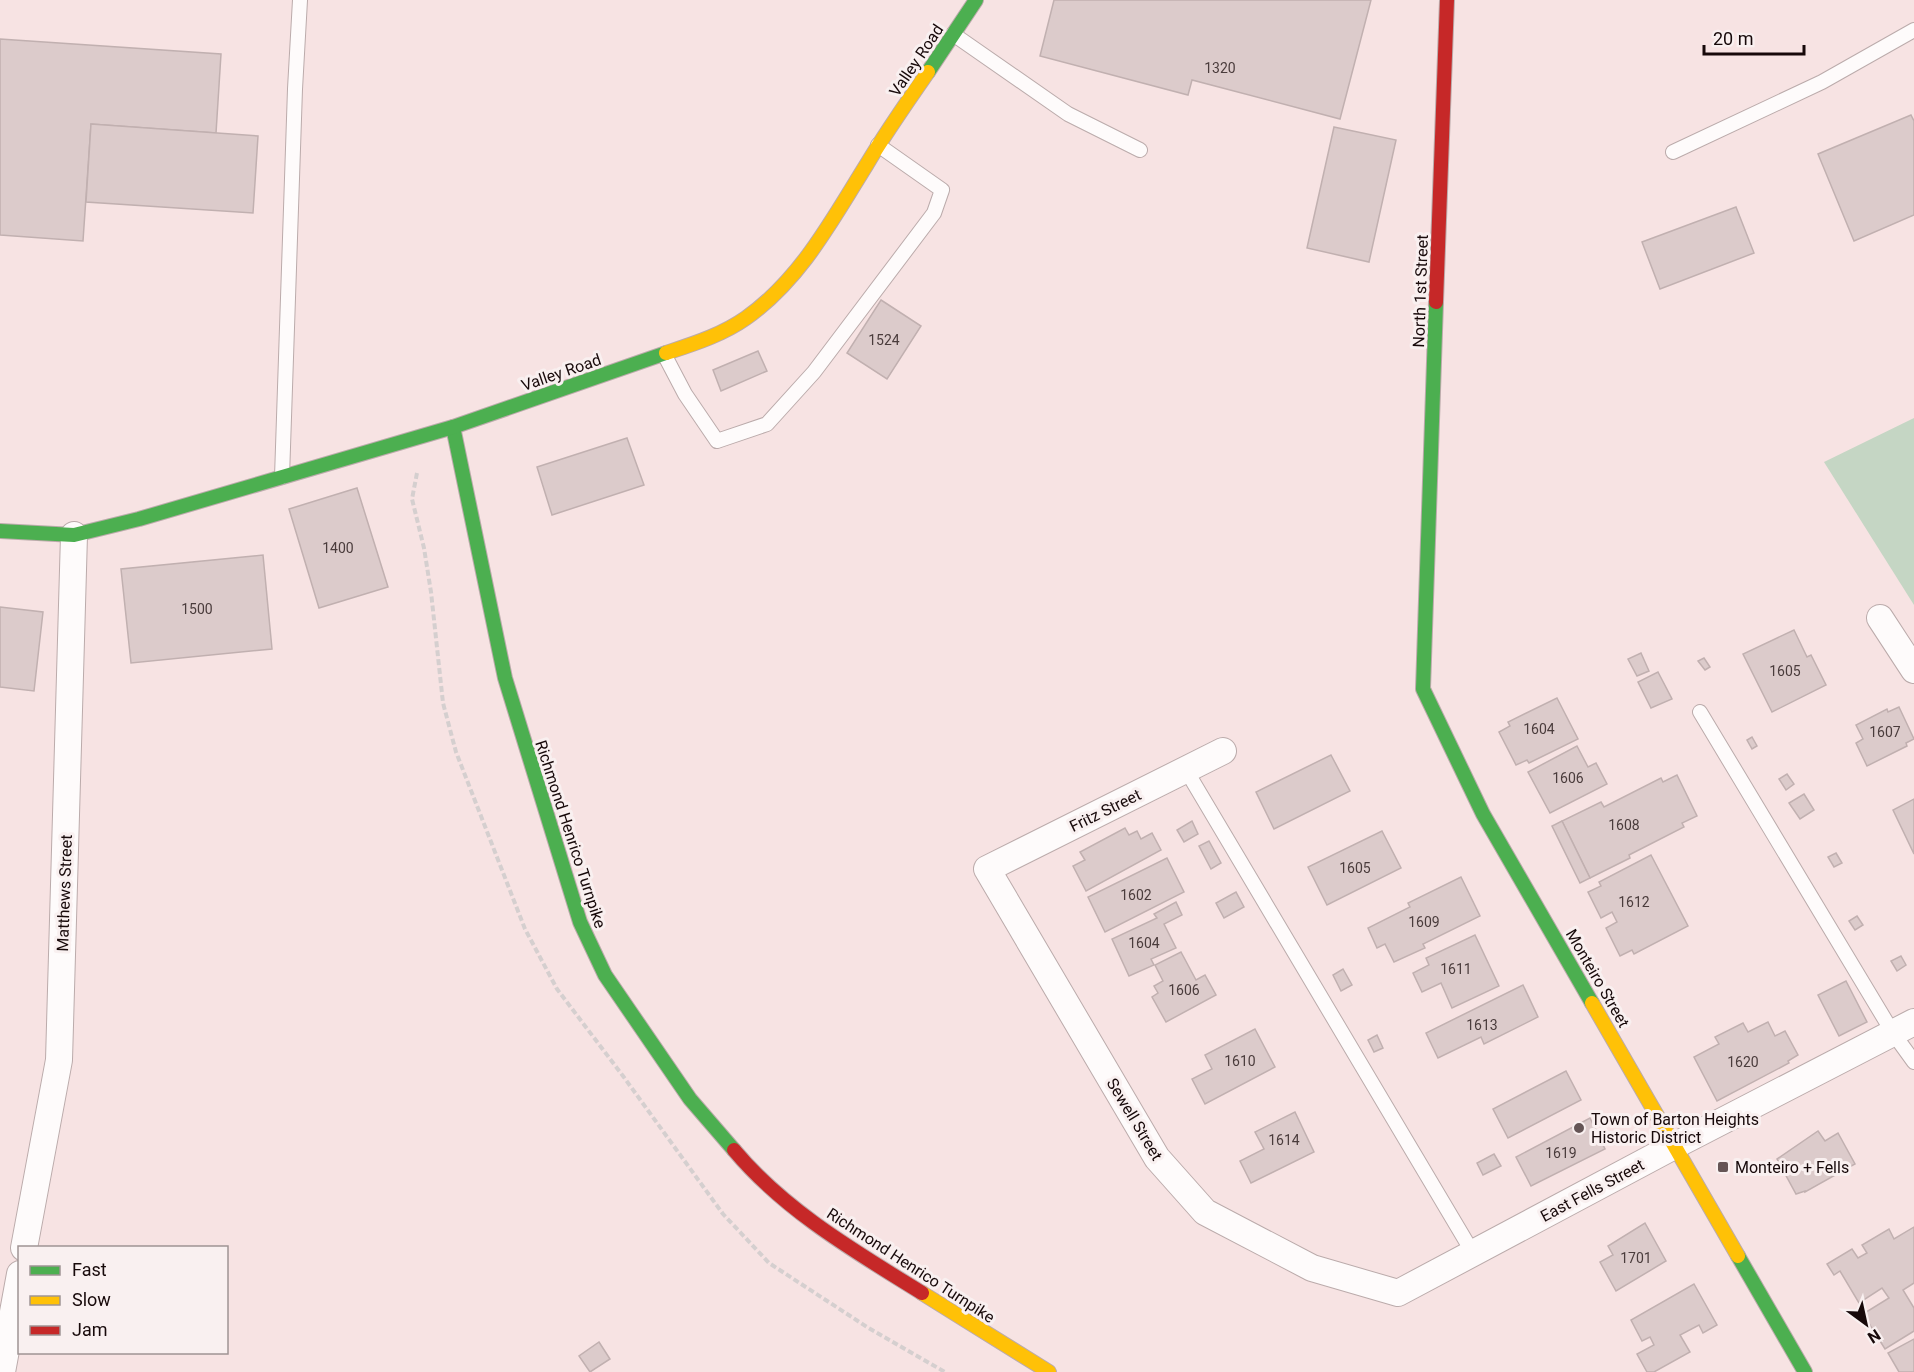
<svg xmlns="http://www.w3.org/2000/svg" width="1914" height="1372" viewBox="0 0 1914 1372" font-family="Roboto,sans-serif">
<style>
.green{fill:#c5d6c4}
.building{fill:#dccbcb;stroke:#c1b0b0;stroke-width:1.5}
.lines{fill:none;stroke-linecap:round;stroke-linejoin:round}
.lane-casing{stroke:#bbabab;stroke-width:16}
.street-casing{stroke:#bbabab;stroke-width:28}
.fast-casing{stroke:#bbabab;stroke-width:16}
.slow-casing{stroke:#bbabab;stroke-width:16}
.jam-casing{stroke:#bbabab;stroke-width:16}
.path{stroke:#d5cfcf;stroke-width:4;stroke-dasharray:6 3;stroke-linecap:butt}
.lane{stroke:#fefbfb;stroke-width:14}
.street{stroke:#fefbfb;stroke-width:26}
.fast{stroke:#4caf50;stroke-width:14}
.slow{stroke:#ffc107;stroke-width:14}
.jam{stroke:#c62828;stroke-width:14}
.poi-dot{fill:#655556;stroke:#f9f0f0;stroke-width:2}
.labels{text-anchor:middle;stroke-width:6;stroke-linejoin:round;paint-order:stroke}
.number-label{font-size:14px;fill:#4a3c3c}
.street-label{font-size:16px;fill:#17090a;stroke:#f9f0f0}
.poi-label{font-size:16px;fill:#17090a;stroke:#f9f0f0;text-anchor:start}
</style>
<rect width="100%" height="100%" fill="#f7e3e3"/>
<!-- green -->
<path class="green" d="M1914 418V605L1824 462Z"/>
<!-- building -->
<g class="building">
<path d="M1054 0H1371L1340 119 1192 80 1188 95 1040 56Z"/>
<path d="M0 39 221 54 216 133 91 124 83 241 0 235Z"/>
<path d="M1911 115 1914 121V215L1854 241 1818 154Z"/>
<path d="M91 124 258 136 253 213 86 202Z"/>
<path d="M1334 127 1396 140 1369 262 1307 248Z"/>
<path d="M1736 207 1754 253 1660 289 1642 242Z"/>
<path d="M881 300 921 326 887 379 847 353Z"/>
<path d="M758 351 767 371 721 391 713 370Z"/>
<path d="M627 438 644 485 552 515 537 467Z"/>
<path d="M357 488 388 587 319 608 289 509Z"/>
<path d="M263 555 272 649 131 663 121 569Z"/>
<path d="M0 607 43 612 34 691 0 687Z"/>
<path d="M1794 630 1807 657 1811 655 1826 685 1772 712 1743 654Z"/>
<path d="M1641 653 1649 671 1637 676 1628 659Z"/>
<path d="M1704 658 1710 667 1705 670 1698 661Z"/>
<path d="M1658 672 1672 699 1651 708 1638 682Z"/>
<path d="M1557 698 1578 739 1529 763 1527 760 1516 765 1499 732 1510 726 1508 722Z"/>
<path d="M1899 707 1914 739 1906 743 1907 746 1867 766 1856 743 1863 739 1856 725 1887 709 1888 712Z"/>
<path d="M1752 737 1757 746 1752 749 1747 740Z"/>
<path d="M1577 746 1588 767 1596 763 1607 784 1550 813 1528 772Z"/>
<path d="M1331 755 1350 791 1274 829 1256 792Z"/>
<path d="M1787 774 1794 784 1786 790 1779 779Z"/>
<path d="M1677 775 1697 816 1682 823 1684 827 1629 855 1630 858 1590 878 1562 821 1601 802 1604 807 1661 778 1663 782Z"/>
<path d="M1804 794 1814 810 1800 819 1789 803Z"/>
<path d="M1914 799V854L1893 810Z"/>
<path d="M1192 821 1198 834 1184 842 1177 830Z"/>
<path d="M1562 821 1590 878 1580 883 1552 826Z"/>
<path d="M1125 828 1129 835 1137 831 1141 839 1152 833 1161 850 1086 891 1073 866 1085 860 1080 852Z"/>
<path d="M1382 831 1401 868 1327 905 1308 867Z"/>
<path d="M1209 841 1221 863 1211 869 1199 846Z"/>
<path d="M1836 853 1842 863 1834 867 1828 857Z"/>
<path d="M1651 855 1688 926 1634 954 1632 950 1620 956 1606 928 1617 922 1612 912 1601 918 1588 892 1601 886 1599 882Z"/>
<path d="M1167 858 1184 892 1105 932 1088 897Z"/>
<path d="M1461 877 1480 916 1423 944 1425 948 1394 962 1385 944 1377 948 1368 928 1410 907 1408 903Z"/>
<path d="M1236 892 1244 907 1224 918 1216 903Z"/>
<path d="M1176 902 1182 915 1164 924 1176 948 1151 959 1154 965 1129 976 1112 939 1157 918 1154 914Z"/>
<path d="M1857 916 1863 925 1855 930 1849 921Z"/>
<path d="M1475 935 1499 986 1452 1008 1441 983 1422 992 1413 973 1429 965 1426 958Z"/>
<path d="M1181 952 1196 980 1205 975 1216 995 1166 1022 1152 997 1158 993 1154 986 1163 981 1155 965Z"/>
<path d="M1901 956 1906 965 1897 971 1891 961Z"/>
<path d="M1343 969 1352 985 1341 991 1333 975Z"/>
<path d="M1846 981 1867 1022 1839 1036 1818 995Z"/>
<path d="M1523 985 1538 1017 1484 1044 1481 1037 1438 1058 1426 1033Z"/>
<path d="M1768 1022 1775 1036 1785 1031 1798 1055 1788 1061 1789 1063 1717 1101 1694 1057 1719 1044 1715 1037 1743 1023 1748 1032Z"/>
<path d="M1255 1029 1275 1067 1205 1104 1192 1079 1212 1069 1205 1055Z"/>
<path d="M1377 1035 1383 1048 1374 1052 1368 1040Z"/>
<path d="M1566 1071 1581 1100 1508 1138 1493 1109Z"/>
<path d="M1295 1112 1314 1152 1251 1183 1240 1161 1264 1149 1255 1132Z"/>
<path d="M1590 1118 1605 1149 1531 1186 1516 1157Z"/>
<path d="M1818 1131 1825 1141 1838 1133 1855 1164 1805 1192V1191L1796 1194 1777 1159Z"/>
<path d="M1494 1154 1501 1166 1483 1175 1477 1163Z"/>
<path d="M1645 1223 1666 1261 1616 1291 1600 1262 1613 1255 1608 1246Z"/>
<path d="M1914 1227V1283L1903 1290 1914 1308V1331L1885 1349 1863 1314 1889 1298 1882 1288 1859 1303 1840 1271 1834 1275 1827 1264 1852 1249 1858 1258 1867 1253 1862 1245 1889 1229 1894 1239Z"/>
<path d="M1694 1284 1717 1325 1703 1333 1699 1325 1680 1335 1690 1352 1654 1372H1647L1637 1354 1654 1345 1650 1337 1642 1341 1631 1320Z"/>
<path d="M1914 1339V1372H1899L1888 1353Z"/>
<path d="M599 1342 610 1359 590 1372 579 1356Z"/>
</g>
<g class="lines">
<defs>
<g id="lane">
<path d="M953 34 1068 114 1140 150"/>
<path d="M1673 152 1822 82 1914 30"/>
<path d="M664 354 685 394 717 441 767 424 814 372 934 213 942 190 878 145"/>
<path d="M282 477 295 89 300 0"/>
<path d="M1700 712 1893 1033 1914 1062"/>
<path d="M1186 770 1473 1253"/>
</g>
<g id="street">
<path d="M1880 618 1914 670"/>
<path d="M1223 751 987 869 1157 1158 1205 1212 1312 1268 1398 1293 1676 1145 1914 1022"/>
<path d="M24 1248 59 1060 74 535"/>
<path d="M2 1372 20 1274"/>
</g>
<g id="fast">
<path d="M928 72 976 0"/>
<path d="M1436 302 1423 689 1483 814 1592 1003"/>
<path d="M453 427 505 678 580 922 605 975 690 1099 734 1150"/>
<path d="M0 531 74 535 139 519 453 427 666 353"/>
<path d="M1738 1256 1805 1372"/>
</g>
<g id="slow">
<path d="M666 353C693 344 722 335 746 318 801 279 832 220 867 164 886 132 907 102 928 72"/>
<path d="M1592 1003 1738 1256"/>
<path d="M922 1293 1049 1372"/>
</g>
<g id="jam">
<path d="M1436 302 1447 0"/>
<path d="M734 1150C785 1211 856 1252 922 1293"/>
</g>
</defs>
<!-- lane casing -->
<use href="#lane" class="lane-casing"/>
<!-- street casing -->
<use href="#street" class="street-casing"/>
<!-- fast casing -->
<use href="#fast" class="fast-casing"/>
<!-- slow casing -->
<use href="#slow" class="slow-casing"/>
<!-- jam casing -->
<use href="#jam" class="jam-casing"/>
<!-- path -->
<path class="path" d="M417 473 412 499 424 548 431 592 443 703 456 752 525 929 557 989 623 1076 723 1214 769 1263 867 1327 945 1372"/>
<!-- lane -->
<use href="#lane" class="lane"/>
<!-- street -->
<use href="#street" class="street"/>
<!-- fast -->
<use href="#fast" class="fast"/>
<!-- slow -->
<use href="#slow" class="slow"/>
<!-- jam -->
<use href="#jam" class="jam"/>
</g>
<!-- markers -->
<g class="poi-dot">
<circle cx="1579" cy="1128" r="6"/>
<rect x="1717" y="1161" width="12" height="12" rx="3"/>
</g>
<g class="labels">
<!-- number labels -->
<g class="number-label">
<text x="1220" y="73">1320</text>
<text x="884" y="345">1524</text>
<text x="338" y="553">1400</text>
<text x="197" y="614">1500</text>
<text x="1785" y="676">1605</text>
<text x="1539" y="734">1604</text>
<text x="1885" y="737">1607</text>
<text x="1568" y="783">1606</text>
<text x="1624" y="830">1608</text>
<text x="1355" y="873">1605</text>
<text x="1136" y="900">1602</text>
<text x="1634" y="907">1612</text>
<text x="1424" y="927">1609</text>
<text x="1144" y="948">1604</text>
<text x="1456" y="974">1611</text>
<text x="1184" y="995">1606</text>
<text x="1482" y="1030">1613</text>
<text x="1240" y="1066">1610</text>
<text x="1743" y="1067">1620</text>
<text x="1284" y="1145">1614</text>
<text x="1561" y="1158">1619</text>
<text x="1636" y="1263">1701</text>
</g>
<!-- street labels -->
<g class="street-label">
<text transform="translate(916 60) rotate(-56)" y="6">Valley Road</text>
<text transform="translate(1420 291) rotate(-88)" y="6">North 1st Street</text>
<text transform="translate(561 372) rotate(-19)" y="6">Valley Road</text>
<text transform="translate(1105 810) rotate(-26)" y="6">Fritz Street</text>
<text transform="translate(571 834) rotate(72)" y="6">Richmond Henrico Turnpike</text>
<text transform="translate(64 893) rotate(-88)" y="6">Matthews Street</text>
<text transform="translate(1598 978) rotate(60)" y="6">Monteiro Street</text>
<text transform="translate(1135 1119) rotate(59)" y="6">Sewell Street</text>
<text transform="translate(1592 1190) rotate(-28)" y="6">East Fells Street</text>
<text transform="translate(911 1265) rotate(33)" y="6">Richmond Henrico Turnpike</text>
</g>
<!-- poi labels -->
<g class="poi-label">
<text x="1591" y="1125">Town of Barton Heights<tspan x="1591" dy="18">Historic District</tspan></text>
<text x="1735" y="1173">Monteiro + Fells</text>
</g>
</g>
<!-- legend -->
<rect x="18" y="1246" width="210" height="108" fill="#f9f0f0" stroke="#9f9494" stroke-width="1.5"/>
<rect x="30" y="1266" width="30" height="9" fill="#4caf50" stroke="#9f9494" stroke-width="1.5"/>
<text x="72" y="1276" font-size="18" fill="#17090a">Fast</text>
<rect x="30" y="1296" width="30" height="9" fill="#ffc107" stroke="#9f9494" stroke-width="1.5"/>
<text x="72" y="1306" font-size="18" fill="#17090a">Slow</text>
<rect x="30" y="1326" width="30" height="9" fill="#c62828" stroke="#9f9494" stroke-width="1.5"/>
<text x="72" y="1336" font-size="18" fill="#17090a">Jam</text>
<!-- north arrow -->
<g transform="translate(1866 1324) rotate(147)" stroke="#f9f0f0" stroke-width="4.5" paint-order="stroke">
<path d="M0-4.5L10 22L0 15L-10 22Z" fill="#17090a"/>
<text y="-9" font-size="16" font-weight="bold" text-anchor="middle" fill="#17090a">N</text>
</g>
<!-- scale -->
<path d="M1704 45v9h100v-9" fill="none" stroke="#17090a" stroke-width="3"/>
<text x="1713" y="45" font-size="18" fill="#17090a" stroke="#f9f0f0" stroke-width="4.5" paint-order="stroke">20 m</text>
</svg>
